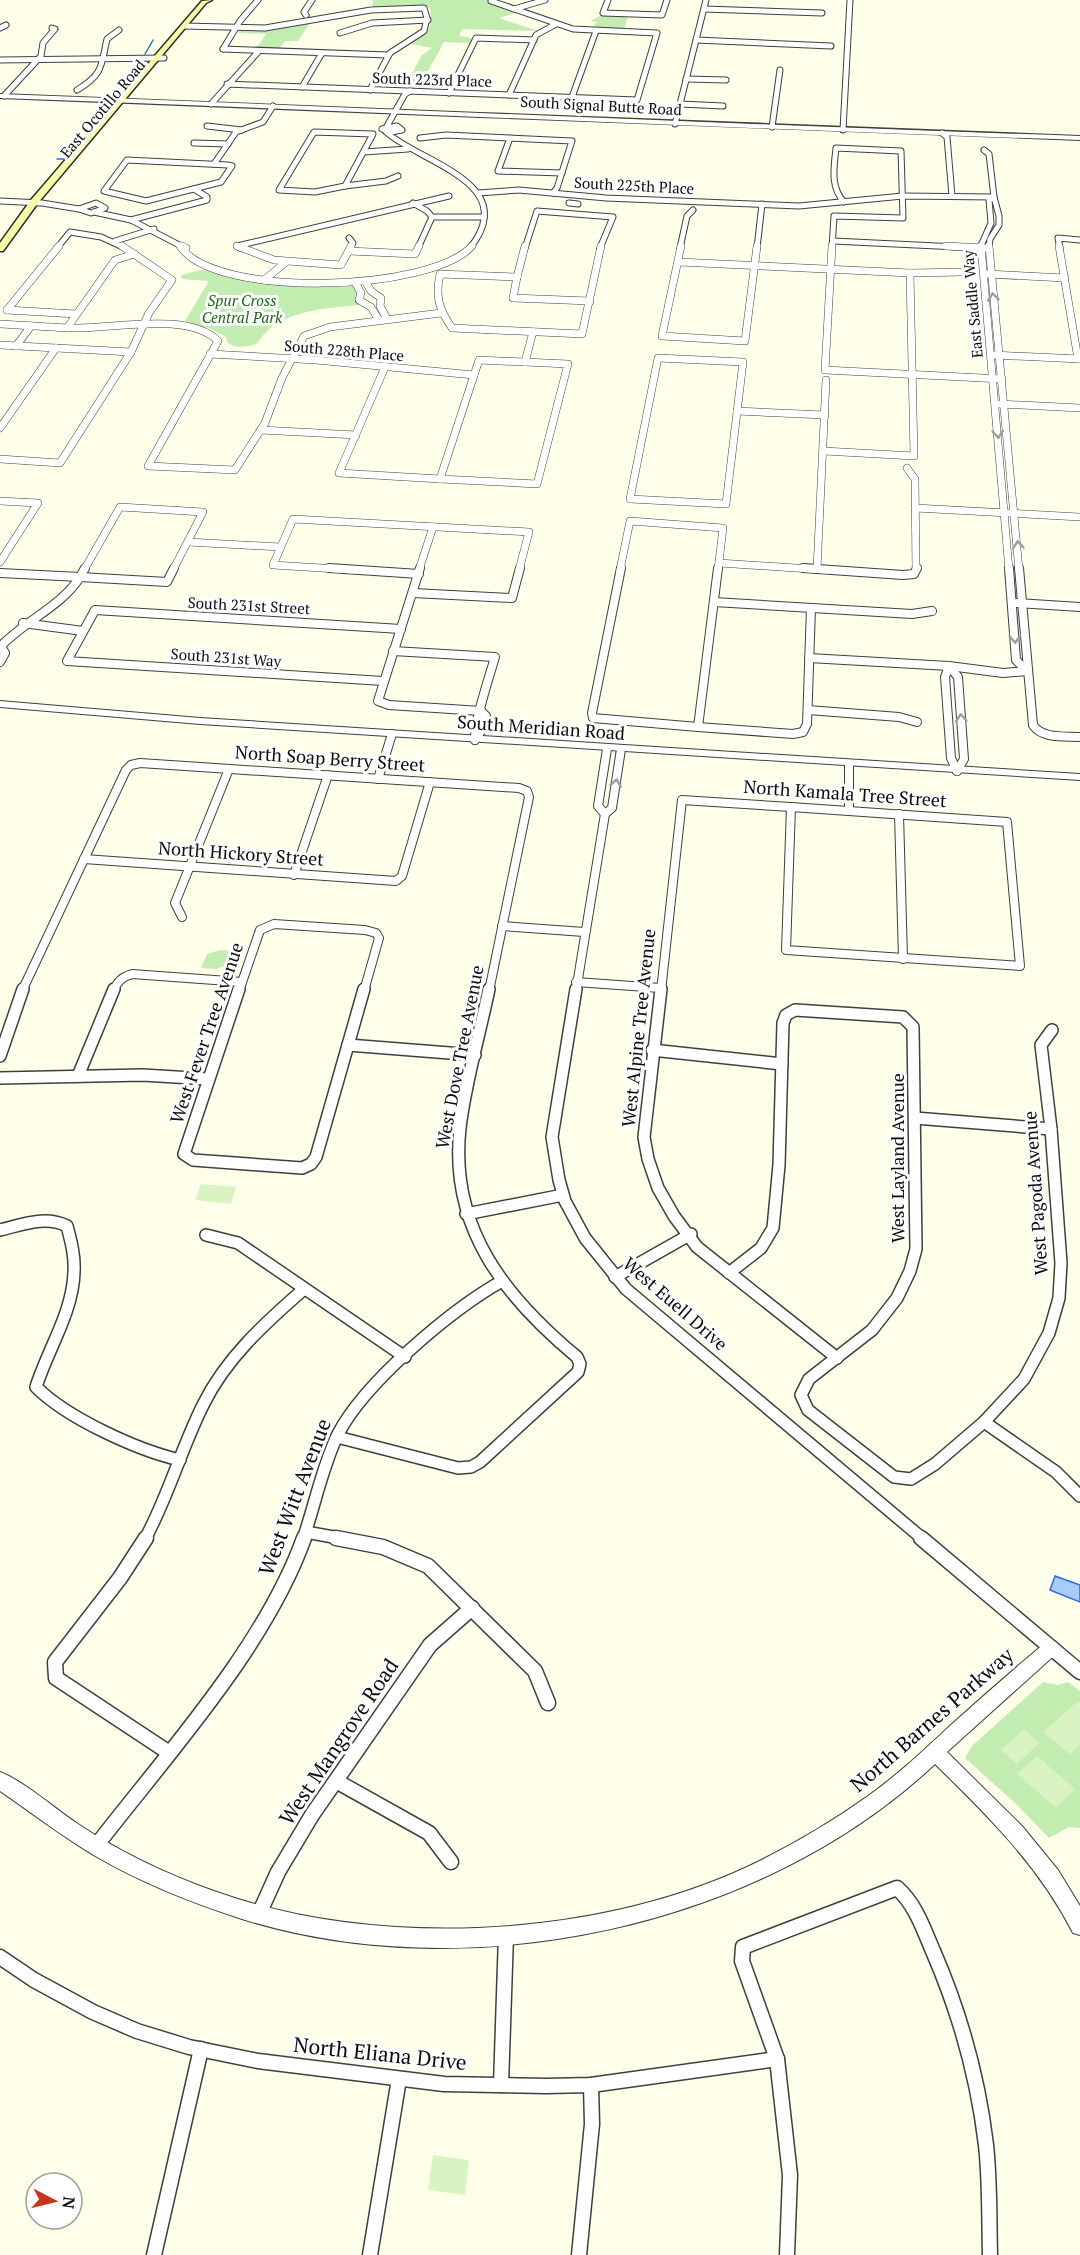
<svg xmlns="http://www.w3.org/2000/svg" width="1080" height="2255" viewBox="0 0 1080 2255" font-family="'PT Serif',serif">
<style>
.green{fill:#c3edb0}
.pitch{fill:#d9f3c3}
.water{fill:#a9ccfc;stroke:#296fda;stroke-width:1.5}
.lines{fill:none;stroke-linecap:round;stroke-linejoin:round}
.stream{stroke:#296fda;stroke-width:1.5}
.minor-far4-casing{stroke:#3f3f3f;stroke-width:7}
.minor-far3-casing{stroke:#3f3f3f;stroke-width:8}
.minor-far2-casing{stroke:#3f3f3f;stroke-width:10}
.minor-far1-casing{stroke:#3f3f3f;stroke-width:14}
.minor-casing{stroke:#3f3f3f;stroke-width:17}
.tertiary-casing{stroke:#3f3f3f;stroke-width:2}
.secondary-casing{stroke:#2e2e2e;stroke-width:3}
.minor-far4{stroke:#fff;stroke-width:5}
.minor-far3{stroke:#fff;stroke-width:7}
.minor-far2{stroke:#fff;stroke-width:8}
.minor-far1{stroke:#fff;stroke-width:11}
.minor{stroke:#fff;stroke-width:14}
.tertiary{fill:#fff;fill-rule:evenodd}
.secondary{fill:#f6ffa5;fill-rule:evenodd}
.oneway{stroke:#9e9e9e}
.labels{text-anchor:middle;stroke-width:6;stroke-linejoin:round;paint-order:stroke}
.far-street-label{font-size:15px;fill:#0c0c0c;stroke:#fff}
.far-park-label{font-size:15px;font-style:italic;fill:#166916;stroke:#fff}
.street-label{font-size:18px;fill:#0c0c0c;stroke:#fff}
.near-street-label{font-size:21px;fill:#0c0c0c;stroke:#fff}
</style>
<rect width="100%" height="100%" fill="#ffffea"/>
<!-- green -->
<g class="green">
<path d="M373 0H489L518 12 499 18 538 31 462 29 459 36 472 38 470 43 444 42 417 91 404 90 421 56 432 48 406 43C428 30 433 34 430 8L422 6 378 8 372 7Z"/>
<path d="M602 15 628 16 624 29H591L597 22 590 21Z"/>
<path d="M310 23 298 41H285L278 50 256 49 266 34 238 33 240 30Z"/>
<path d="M209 268 256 281 350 283 355 286 365 304C329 309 277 308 257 344 247 346 236 350 227 342L226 337 211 329 185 321 209 281 182 279 181 275Z"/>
<path d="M220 950 236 951 231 964 216 969 201 968 207 954Z"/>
<path d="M1043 1682 1058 1685 1068 1682 1080 1691V1828L1069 1827 1049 1838 1016 1804 965 1758 972 1746Z"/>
</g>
<!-- pitch -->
<g class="pitch">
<path d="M201 1184 236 1187 231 1204 195 1200Z"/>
<path d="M1078 1701 1080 1703V1745L1070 1754 1043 1732Z"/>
<path d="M1024 1729 1039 1743 1017 1764 1001 1750Z"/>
<path d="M1037 1756 1075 1789 1056 1808 1017 1774Z"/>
<path d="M433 2155 469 2160 465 2195 428 2190Z"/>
</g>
<!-- water -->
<path class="water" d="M1055 1576 1080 1585V1602L1050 1590Z"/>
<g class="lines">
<!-- stream -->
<g class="stream">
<path d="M145 54 153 40"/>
<path d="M120 89 143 61"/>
<path d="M99 107 109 108"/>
<path d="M57 159H64"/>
</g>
<defs>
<g id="minor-far4">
<path d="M608 0 603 13 662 15 667 0"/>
<path d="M514 9 545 0"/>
<path d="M704 9 822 13"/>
<path d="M306 15 304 12 312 0"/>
<path d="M184 26 265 28 371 10 424 8 427 18 424 31 390 53 370 90"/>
<path d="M0 28 6 25"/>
<path d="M340 33 372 23 428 20"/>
<path d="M696 40 831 46"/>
<path d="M223 49 388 55"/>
<path d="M223 49 240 21 258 0"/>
<path d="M0 60 164 58"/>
<path d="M686 79 726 80"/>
<path d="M227 84 637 100 657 33 573 29 491 1"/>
<path d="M302 87 322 53"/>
<path d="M77 90C104 74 101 65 107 39L119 30"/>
<path d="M449 93 476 38 534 40"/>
<path d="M509 95 536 35 556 24"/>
<path d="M4 96 41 56 43 43 55 29 52 28"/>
<path d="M572 97 596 31"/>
<path d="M211 104 259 51"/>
<path d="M680 104 723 106"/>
<path d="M675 124 706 0"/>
<path d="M207 126 242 130"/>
<path d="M387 126 405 94 410 91"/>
<path d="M397 126 402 130 391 132 382 129Z"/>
<path d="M772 127 780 70"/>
<path d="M843 130 850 0"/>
<path d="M314 132 373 134 345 186 315 192 279 190Z"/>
<path d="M386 132C421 163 522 183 470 248"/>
<path d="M942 133 947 137 952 196"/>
<path d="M420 138 446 135 572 141 557 188 553 193"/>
<path d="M510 138 498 171 562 173"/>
<path d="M194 143 228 144"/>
<path d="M984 150 989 154 994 197 999 216V225L990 239 989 248"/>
<path d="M364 152 408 149"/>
<path d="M127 160 228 165 232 166 221 182 146 201 104 191Z"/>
<path d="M214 164 236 132 263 122 273 106"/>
<path d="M345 186 386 181 398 176"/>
<path d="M478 193 519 190 606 198 799 206 903 196 994 197"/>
<path d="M0 201 42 203 79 209"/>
<path d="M96 203 105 208 91 213 79 209Z"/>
<path d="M413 203 427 211 432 217 418 248"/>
<path d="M569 203 578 204"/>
<path d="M94 212 131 220 185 248"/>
<path d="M432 217H484"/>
<path d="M131 220 207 200V197L194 189"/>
<path d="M349 238 353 243 350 248"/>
<path d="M115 241 154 229"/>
<path d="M833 241 978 248"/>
<path d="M237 246 449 196"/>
<path d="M237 246 240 248"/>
<path d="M57 248 70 232 101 237 125 248"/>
<path d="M525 248 537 211 613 217 600 248"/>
<path d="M680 248 687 216 693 210"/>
<path d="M757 248 762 204"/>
<path d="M832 248 834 216 903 218 901 151 836 148C834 167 830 187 844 202"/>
<path d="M980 248 991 223 989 200 994 198"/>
<path d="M1060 248 1058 238 1080 240"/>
</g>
<g id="minor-far3">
<path d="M180 246C214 299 431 292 472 246"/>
<path d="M182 246 186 248"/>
<path d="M237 246 274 260 341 265 351 246"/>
<path d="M681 246 662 336 745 341 757 246"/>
<path d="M832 246 825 370 1002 379"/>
<path d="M946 246 985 248"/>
<path d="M981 246 1009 570"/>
<path d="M989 246 1019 570"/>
<path d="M1059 246 1078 359"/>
<path d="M349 251 415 254 419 246"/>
<path d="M679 262 910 273 964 272"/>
<path d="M986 274 1065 278"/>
<path d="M517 277 513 298 590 301"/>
<path d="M517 277 440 274C435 297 439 309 452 328L582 334 601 246"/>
<path d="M517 277 525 246"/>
<path d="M264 280 286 262"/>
<path d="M365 281 371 291 381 298 380 306 387 319"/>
<path d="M355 282 361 293 359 300 371 307 379 320"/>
<path d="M7 310 76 314"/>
<path d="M7 310 59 246"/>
<path d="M0 324C26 325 52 328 79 328 117 328 189 312 218 341L148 466 235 470 265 423 282 378 304 336 330 327 441 313"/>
<path d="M67 328 115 260 135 254"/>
<path d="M0 345 131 352"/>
<path d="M16 346 31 326"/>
<path d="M210 354 316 360 474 375"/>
<path d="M993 355 1080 359"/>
<path d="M658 358 743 362 726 504 630 499Z"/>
<path d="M479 360 568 364 537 484 440 479Z"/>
<path d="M525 362 533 332"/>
<path d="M385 367 339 473 440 479"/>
<path d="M999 404 1080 408"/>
<path d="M737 411 825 415"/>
<path d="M0 428 56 348"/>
<path d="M261 430 356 435"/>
<path d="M824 451 914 456 910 273"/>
<path d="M0 459 60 463 131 352 149 313 172 280 122 246"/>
<path d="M907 468 915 479 916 570"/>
<path d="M0 501 38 503 0 562"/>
<path d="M915 508 1080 517"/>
<path d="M188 542 280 547"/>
<path d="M719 563 826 570"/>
<path d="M817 569 826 380"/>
<path d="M84 570 120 507 203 512 173 570"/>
<path d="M354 570 273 565 293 519 529 532 519 570"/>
<path d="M419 570 433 527"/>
<path d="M620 570 630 521 723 528 718 570"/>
</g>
<g id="minor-far2">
<path d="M329 568 419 574"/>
<path d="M420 568 378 701 389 705 481 711"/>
<path d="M621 568 592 713 593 718 698 727"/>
<path d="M803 568 903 575 914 574 917 568"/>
<path d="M1009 568 1016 660 1027 671"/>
<path d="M1019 568 1033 725C1042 739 1065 736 1080 737"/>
<path d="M0 573 80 577"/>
<path d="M80 577 167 582 174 568"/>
<path d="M80 577 85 568"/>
<path d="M413 593 512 598 520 568"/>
<path d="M714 602 912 614 932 611"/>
<path d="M1017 603 1080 607"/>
<path d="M23 623 83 631"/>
<path d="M0 647C24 621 61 607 80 577"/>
<path d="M393 651 495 657C489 678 474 721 475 740"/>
<path d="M809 658 949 666 1003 673 1027 671"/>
<path d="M0 662 5 653 1 646"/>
<path d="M949 666 958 677 964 759 957 771"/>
<path d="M949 666 945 677 951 758 957 771"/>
<path d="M383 681 67 661 95 610 401 629"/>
<path d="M808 710 899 717 917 722"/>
<path d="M698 727 793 734 803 732 807 724 811 608"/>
<path d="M698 727 718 568"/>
<path d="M475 740 483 728 486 716 481 711"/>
<path d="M849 764V811"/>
<path d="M378 779 392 734"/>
<path d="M791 807 1007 822 1020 966 786 950Z"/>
<path d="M605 814 598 806 607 749"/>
<path d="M899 814 903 959"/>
<path d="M84 859 396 881 402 876 430 782"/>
<path d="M294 875 328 775"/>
<path d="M182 917 175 903 229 769"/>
<path d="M502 926 584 932"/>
<path d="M576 982 660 988"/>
<path d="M22 991 126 770 131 765 140 763 519 788 527 791 529 797 489 991"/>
<path d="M113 991C118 981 122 977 132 974L242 982"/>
<path d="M239 991 260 930 274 924 365 930 376 933 379 938 364 991"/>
<path d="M576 991 605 814 612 808 621 749"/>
<path d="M661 991 682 800 791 807"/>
</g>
<g id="minor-far1">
<path d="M239 989 184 1154 193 1160 302 1168 311 1164 316 1157 364 989"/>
<path d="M576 989 552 1137 559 1180 565 1201 585 1238 626 1289 923 1539"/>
<path d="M661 989 644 1137 648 1159 658 1188 674 1216 697 1247 837 1358"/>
<path d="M348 1045 475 1055"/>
<path d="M652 1050 782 1064"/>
<path d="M0 1056 23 989"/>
<path d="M78 1076 114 989"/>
<path d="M0 1078 143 1075 208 1079"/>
<path d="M915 1118 1051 1129"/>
<path d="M466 1214 563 1195"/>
<path d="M0 1230C22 1225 45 1215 67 1226 71 1241 75 1256 74 1272 73 1312 48 1349 36 1387 67 1418 137 1450 180 1460"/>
<path d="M206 1235 238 1243 405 1357"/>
<path d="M729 1273 761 1248 773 1228 779 1165 783 1023 786 1015 795 1010 903 1017 913 1027 916 1249 910 1271 897 1298 872 1330 809 1379 801 1395 808 1410 894 1477 911 1479 935 1464 984 1422 1024 1379 1049 1333 1059 1298 1061 1263 1051 1129 1041 1045 1052 1030"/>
<path d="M615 1277 691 1234"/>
<path d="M984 1422 1056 1472 1080 1496"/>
<path d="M337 1437 458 1468 471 1467 480 1462 578 1372 580 1364 577 1357C505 1297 449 1228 460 1128 465 1084 480 1033 489 989"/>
<path d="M306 1532 344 1539"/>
<path d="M145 1539C168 1497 181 1449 203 1405 226 1358 265 1323 304 1289"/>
<path d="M303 1539C315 1505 322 1467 338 1434 365 1382 451 1310 502 1281"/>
</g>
<g id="minor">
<path d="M146 1538 120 1578 55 1662 56 1678 168 1752"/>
<path d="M336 1538 383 1547 428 1566 535 1671 548 1703"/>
<path d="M921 1538 1080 1672"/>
<path d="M336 1781 429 1833 451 1862"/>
<path d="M96 1846C167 1754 265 1647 304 1538"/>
<path d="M259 1914 278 1872 312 1815 430 1645 472 1608"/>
<path d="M0 1957 34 1980 93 2012 137 2031 189 2047 258 2061 444 2084 546 2086 591 2085 777 2059"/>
<path d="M501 2085 506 1935"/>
<path d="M154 2255 201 2049"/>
<path d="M370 2255 399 2079"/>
<path d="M579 2255 592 2124 591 2085"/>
<path d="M787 2255 790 2175 777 2059 742 1961 743 1947 897 1888C916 1905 923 1928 933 1951 960 2013 978 2078 986 2145 990 2181 989 2218 990 2255"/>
</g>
<g id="tertiary">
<path d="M0 94C360 107 720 124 1080 136V140C720 128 360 111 0 98Z"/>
<path d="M0 701 200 718 1080 774V780L200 724 0 707Z"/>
<path d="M1051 1640 1057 1643 1060 1648 1057 1653 947 1752 1022 1826 1058 1870 1080 1906V1935L1073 1933C1039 1866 988 1816 935 1764 761 1928 469 1990 242 1919 192 1903 142 1883 97 1857 63 1837 32 1813 0 1791V1772C24 1781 55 1809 78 1824 120 1852 166 1874 214 1891 374 1949 592 1939 747 1867 789 1847 830 1823 868 1796 899 1774 925 1749 952 1724 983 1696 1014 1669 1045 1643Z"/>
</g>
<path id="secondary" d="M212 0 206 3 37 204 3 251H0V243L31 200 202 1Z"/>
</defs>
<!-- minor-far4 casing -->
<use href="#minor-far4" class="minor-far4-casing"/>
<!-- minor-far3 casing -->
<use href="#minor-far3" class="minor-far3-casing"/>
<!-- minor-far2 casing -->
<use href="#minor-far2" class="minor-far2-casing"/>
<!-- minor-far1 casing -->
<use href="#minor-far1" class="minor-far1-casing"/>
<!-- minor casing -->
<use href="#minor" class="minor-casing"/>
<!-- tertiary casing -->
<use href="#tertiary" class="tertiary-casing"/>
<!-- secondary casing -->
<use href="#secondary" class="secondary-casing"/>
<!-- minor-far4 -->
<use href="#minor-far4" class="minor-far4"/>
<!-- minor-far3 -->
<use href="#minor-far3" class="minor-far3"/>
<!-- minor-far2 -->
<use href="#minor-far2" class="minor-far2"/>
<!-- minor-far1 -->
<use href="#minor-far1" class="minor-far1"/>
<!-- minor -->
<use href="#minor" class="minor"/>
<!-- tertiary -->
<use href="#tertiary" class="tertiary"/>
<!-- secondary -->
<use href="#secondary" class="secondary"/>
</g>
<!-- one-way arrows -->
<defs><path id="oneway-chevron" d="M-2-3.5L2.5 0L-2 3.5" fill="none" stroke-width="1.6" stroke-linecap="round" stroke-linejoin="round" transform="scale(1.5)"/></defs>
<g class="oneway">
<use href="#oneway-chevron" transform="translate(993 297) rotate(-96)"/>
<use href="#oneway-chevron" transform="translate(998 434) rotate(85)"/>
<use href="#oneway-chevron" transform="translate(1018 545) rotate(-95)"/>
<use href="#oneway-chevron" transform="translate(1015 639) rotate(86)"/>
<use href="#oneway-chevron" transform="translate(961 718) rotate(-95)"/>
<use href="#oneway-chevron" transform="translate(616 783) rotate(-81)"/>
</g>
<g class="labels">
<!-- far-street labels -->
<g class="far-street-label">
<text transform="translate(432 80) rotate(2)" y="5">South 223rd Place</text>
<text transform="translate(601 106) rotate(3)" y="5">South Signal Butte Road</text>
<text transform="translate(103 109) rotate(-50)" y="5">East Ocotillo Road</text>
<text transform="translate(634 186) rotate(3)" y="5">South 225th Place</text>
<text transform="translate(973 304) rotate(-95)" y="5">East Saddle Way</text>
<text transform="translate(344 351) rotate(5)" y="5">South 228th Place</text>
<text transform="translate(249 606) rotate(3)" y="5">South 231st Street</text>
<text transform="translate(226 658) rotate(4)" y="5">South 231st Way</text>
</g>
<!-- far-park labels -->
<g class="far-park-label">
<text x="242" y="306">Spur Cross<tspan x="242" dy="17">Central Park</tspan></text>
</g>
<!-- street labels -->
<g class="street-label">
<text transform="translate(541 728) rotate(4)" y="6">South Meridian Road</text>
<text transform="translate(330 759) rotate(4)" y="6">North Soap Berry Street</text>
<text transform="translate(845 794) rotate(4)" y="6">North Kamala Tree Street</text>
<text transform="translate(241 854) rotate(4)" y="6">North Hickory Street</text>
<text transform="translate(639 1028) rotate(-84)" y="6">West Alpine Tree Avenue</text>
<text transform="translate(207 1033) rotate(-71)" y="6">West Fever Tree Avenue</text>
<text transform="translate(460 1057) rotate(-79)" y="6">West Dove Tree Avenue</text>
<text transform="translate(898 1158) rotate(-90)" y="6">West Layland Avenue</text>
<text transform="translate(1036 1193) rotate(-94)" y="6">West Pagoda Avenue</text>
<text transform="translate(675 1304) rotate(41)" y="6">West Euell Drive</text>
</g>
<!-- near-street labels -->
<g class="near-street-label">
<text transform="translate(295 1497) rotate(-69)" y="7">West Witt Avenue</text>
<text transform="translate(932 1720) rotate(-41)" y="7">North Barnes Parkway</text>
<text transform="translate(339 1742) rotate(-56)" y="7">West Mangrove Road</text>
<text transform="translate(380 2054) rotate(6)" y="7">North Eliana Drive</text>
</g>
</g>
<!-- north arrow -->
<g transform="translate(54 2201) rotate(97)"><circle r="28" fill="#ffffff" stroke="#9e9e9e" stroke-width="1.5"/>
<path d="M0-4.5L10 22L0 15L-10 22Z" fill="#c93317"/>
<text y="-9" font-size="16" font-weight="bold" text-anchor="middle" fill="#0c0c0c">N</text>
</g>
</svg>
